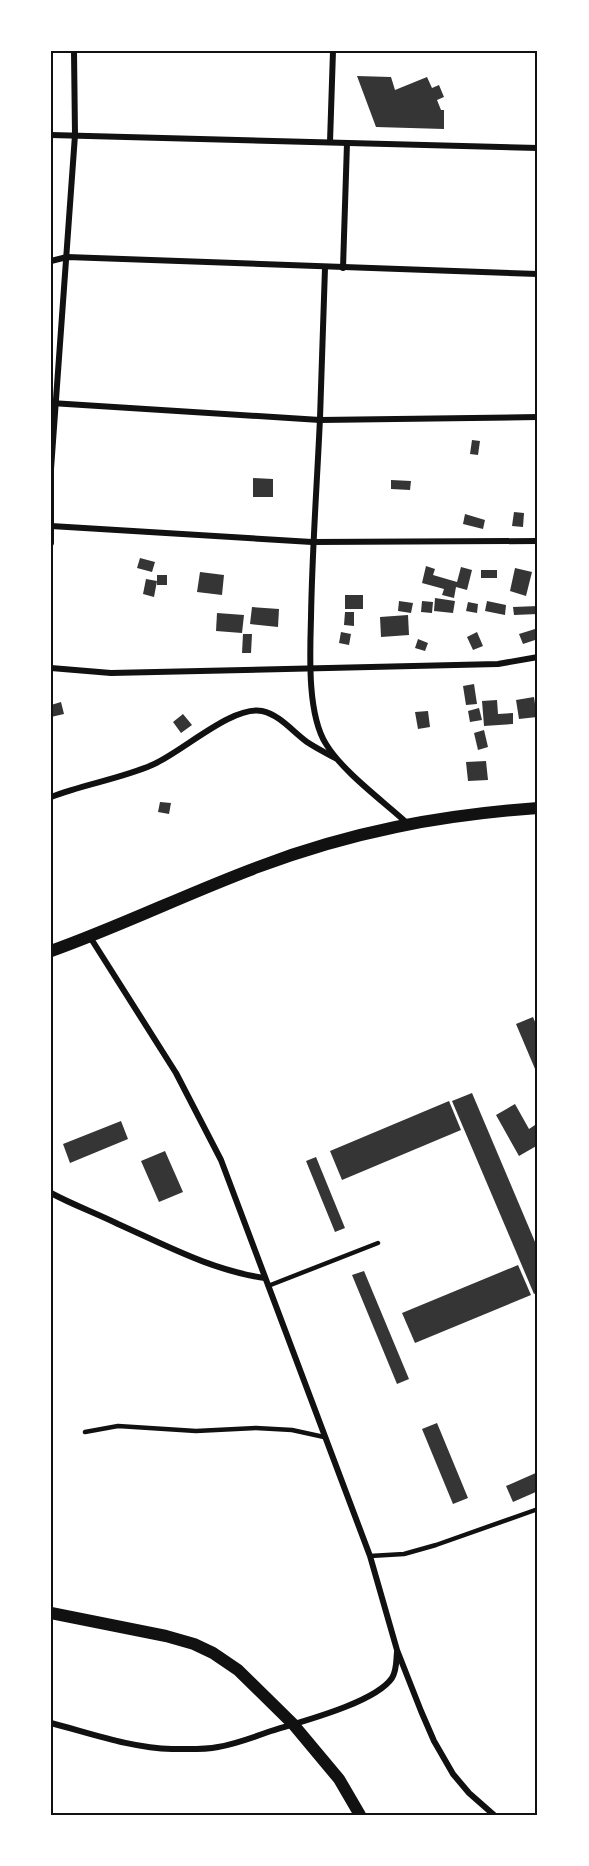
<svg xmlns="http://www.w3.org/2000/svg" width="589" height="1866" viewBox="0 0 589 1866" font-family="Spectral,serif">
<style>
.building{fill:#353535}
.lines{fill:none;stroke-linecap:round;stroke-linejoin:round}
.service{stroke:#111;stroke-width:4.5}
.minor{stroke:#111;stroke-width:6}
.secondary{stroke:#111;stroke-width:12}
.neatline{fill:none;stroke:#111;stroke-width:2}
</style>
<rect width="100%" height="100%" fill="#fff"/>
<!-- building -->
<g class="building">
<path d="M357 76 391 77 395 90 427 77 432 88 439 85 444 97 437 100 441 110H444V129L376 127Z"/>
<path d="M472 440 480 441 478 455 470 454Z"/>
<path d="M253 478 273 479V497H253Z"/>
<path d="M391 480 411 481 410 490 391 489Z"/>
<path d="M514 512 524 513 523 527 512 526Z"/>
<path d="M465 514 485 520 483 529 463 524Z"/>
<path d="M140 558 155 562 152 572 137 568Z"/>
<path d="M426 566 435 569 433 575 457 582 461 567 472 570 467 590 456 587 454 598 442 595 444 589 422 583Z"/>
<path d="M515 568 532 572 526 596 510 591Z"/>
<rect x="481" y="570" width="16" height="8"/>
<path d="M200 572 224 575 222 595 197 592Z"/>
<rect x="157" y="575" width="10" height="10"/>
<path d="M146 579 157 581 154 597 143 594Z"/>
<rect x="345" y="595" width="18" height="14"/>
<path d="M435 598 455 601 453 613 434 611Z"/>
<path d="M399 601 413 603 411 613 398 611Z"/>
<path d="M422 601 433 602 432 613 421 612Z"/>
<path d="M487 601 506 605 505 615 485 611Z"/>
<path d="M468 602 478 604 477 613 466 611Z"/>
<path d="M538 606V614L514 615 513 607Z"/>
<path d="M252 607 279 609 278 627 250 624Z"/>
<path d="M345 612H354V626L344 625Z"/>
<path d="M217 613 244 615 242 633 216 631Z"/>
<path d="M408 615 409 635 381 637 380 617Z"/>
<path d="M535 629 538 639 523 644 519 634Z"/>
<path d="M341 632 351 634 349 645 339 643Z"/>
<path d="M477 632 483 646 473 650 467 637Z"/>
<path d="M243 634H252L251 653H242Z"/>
<path d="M418 639 428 643 425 651 415 648Z"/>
<path d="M474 684 477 704 466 705 463 686Z"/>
<path d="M534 697 537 717 519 719 516 700Z"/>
<path d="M497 700 498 714 513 713V724L484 726 482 701Z"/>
<path d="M61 702 64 714 51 717V705Z"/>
<path d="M479 708 482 720 470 722 468 711Z"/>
<path d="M428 711 430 727 418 729 415 712Z"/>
<path d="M183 714 192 725 181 733 173 722Z"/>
<path d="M484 730 488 747 478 750 474 733Z"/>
<path d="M486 761 488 780 468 781 466 762Z"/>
<path d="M160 802 171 803 169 814 158 812Z"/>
<path d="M533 1017 538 1029V1076L516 1024Z"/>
<path d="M472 1093 538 1249V1292L534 1294 452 1101Z"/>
<path d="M449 1101 461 1130 342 1180 330 1151Z"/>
<path d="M515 1104 529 1129 538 1123V1145L519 1156 496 1115Z"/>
<path d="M121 1121 128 1139 70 1163 63 1144Z"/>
<path d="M165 1151 183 1192 159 1202 141 1161Z"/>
<path d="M316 1157 345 1228 335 1232 306 1161Z"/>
<path d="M518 1265 531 1295 415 1343 402 1313Z"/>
<path d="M364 1271 409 1379 397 1384 352 1275Z"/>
<path d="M437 1423 468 1498 453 1504 422 1429Z"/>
<path d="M538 1472V1491L513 1502 506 1486Z"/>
</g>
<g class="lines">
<!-- service -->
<g class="service">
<path d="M268 1286 378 1243"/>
<path d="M85 1432 118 1426 196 1431 256 1428 292 1430 324 1437"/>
<path d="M370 1556 404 1554 436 1545 538 1509"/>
</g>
<!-- minor -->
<g class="minor">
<path d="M51 135 538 148"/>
<path d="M330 142 333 51"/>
<path d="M51 261 67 257 538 274"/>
<path d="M325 268C323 318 322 368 320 418 317 485 312 551 311 618 310 653 307 714 326 744 343 772 383 801 407 823"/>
<path d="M343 268 347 143"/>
<path d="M51 403 320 420 538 417"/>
<path d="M51 526 312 542 538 541"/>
<path d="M51 543V469L75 135 74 51"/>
<path d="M51 668 111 673 498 664 538 657"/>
<path d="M51 797C84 784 120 779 152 765 181 753 232 705 262 711 280 715 292 731 307 742 316 748 326 753 335 758"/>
<path d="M90 937 176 1073 221 1160 370 1556 397 1650 421 1711 434 1741 453 1774 469 1793 494 1815"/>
<path d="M51 1193C73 1205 96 1213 118 1224 165 1245 213 1271 265 1278"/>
<path d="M51 1723C90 1733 131 1748 172 1749 187 1749 203 1750 218 1747 236 1744 254 1737 271 1731 300 1722 375 1703 392 1678 397 1670 396 1661 397 1652"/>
</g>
<!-- secondary -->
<g class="secondary">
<path d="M51 951C121 926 188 893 258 867 350 832 440 815 538 808"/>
<path d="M51 1613 166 1636 194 1644 213 1653 238 1670 293 1724 339 1779 360 1815"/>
</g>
</g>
<!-- border -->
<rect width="589" height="1866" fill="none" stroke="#ffffff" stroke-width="105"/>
<rect x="52" y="52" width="484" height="1762" class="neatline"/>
</svg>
